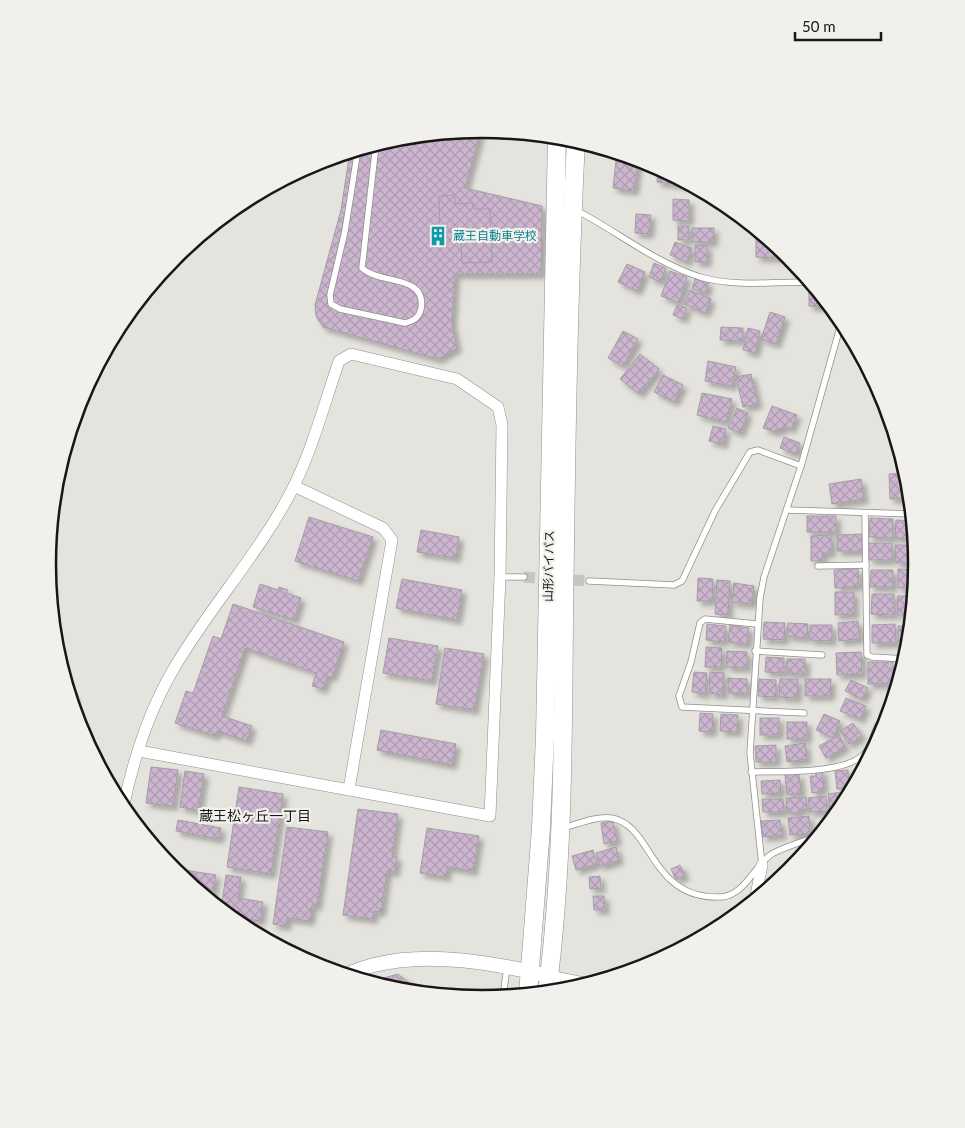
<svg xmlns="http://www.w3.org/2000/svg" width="965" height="1128" viewBox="0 0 965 1128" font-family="Lato,'Noto Sans JP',sans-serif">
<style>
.forest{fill:url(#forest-firs)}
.building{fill:url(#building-cross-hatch);stroke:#a29fa3;filter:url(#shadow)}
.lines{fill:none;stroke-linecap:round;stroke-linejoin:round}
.minor-tunnel{stroke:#c6c4c0;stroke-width:11;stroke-dasharray:11 5.5;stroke-linecap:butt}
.service-casing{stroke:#918f8b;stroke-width:7}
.minor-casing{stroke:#918f8b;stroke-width:12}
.tertiary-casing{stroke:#918f8b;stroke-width:15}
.trunk-casing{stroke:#918f8b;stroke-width:19}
.service{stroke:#fff;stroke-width:5.5}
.minor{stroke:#fff;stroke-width:11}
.tertiary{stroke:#fff;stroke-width:14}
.trunk{stroke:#fff;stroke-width:18}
.labels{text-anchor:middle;stroke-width:4.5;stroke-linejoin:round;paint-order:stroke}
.culture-label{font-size:12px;fill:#0d838f;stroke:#f2f0ec;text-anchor:start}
.street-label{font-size:12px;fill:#171715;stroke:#f2f0ec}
.neighbourhood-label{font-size:14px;fill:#171715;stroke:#f2f0ec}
.rim{fill:none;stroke:#171715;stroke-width:2.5}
</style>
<defs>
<pattern id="forest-firs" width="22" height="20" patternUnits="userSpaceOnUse" patternTransform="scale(1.25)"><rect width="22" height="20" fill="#c6dace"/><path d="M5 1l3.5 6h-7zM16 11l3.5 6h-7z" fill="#a9bab0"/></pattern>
<pattern id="building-cross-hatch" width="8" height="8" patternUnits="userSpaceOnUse" patternTransform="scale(1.25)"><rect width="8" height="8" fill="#ccb5cf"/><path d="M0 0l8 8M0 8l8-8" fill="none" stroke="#ae9bb1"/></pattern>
<filter id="shadow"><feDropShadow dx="4.5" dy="4.5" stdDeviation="2.5" flood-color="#0004"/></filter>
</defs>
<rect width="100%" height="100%" fill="#e5e3de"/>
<!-- forest -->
<path class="forest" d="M64 674 82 700 81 730Z"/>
<!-- building -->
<g class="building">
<path d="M481 129 465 188 542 206 541 274H455L452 324 457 348 438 359 323 327 316 316 315 305 341 210 350 152 398 137Z"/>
<path d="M617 152 638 159 634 191 613 188Z"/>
<path d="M658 167 683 181V185L657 182Z"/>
<path d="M455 195V204L472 203 474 209H490L492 262 462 263 460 232H440L439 196Z"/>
<path d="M673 199 689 200V221L673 220Z"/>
<path d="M636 214 651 215 649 234 635 233Z"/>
<rect x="678" y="226" width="11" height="14"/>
<path d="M692 228H714L713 242H692Z"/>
<path d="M756 229 778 247V258L756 257Z"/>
<path d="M675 242 692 248 687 262 670 255Z"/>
<path d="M695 245 707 246V262H695Z"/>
<path d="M792 258 805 274 791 273Z"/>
<path d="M654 263 666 268 660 282 649 277Z"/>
<path d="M627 264 645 272 637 291 618 282Z"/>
<path d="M670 271 687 277 679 303 661 296Z"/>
<path d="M695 279 709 283 705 293 692 289Z"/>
<path d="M809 288H816L831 307 809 306Z"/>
<path d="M690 290 711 299 705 313 684 304Z"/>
<path d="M677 305 687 308 683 319 673 315Z"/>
<path d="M770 312 785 317 776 344 761 339Z"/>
<path d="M721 327 743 328V341L720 340Z"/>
<path d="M748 328 760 331 755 353 743 350Z"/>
<path d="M623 331 638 339 623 366 608 358Z"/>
<path d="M640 354 659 369 639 394 620 379Z"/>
<path d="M708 361 736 367 732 386 705 381Z"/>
<path d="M751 374 758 404 743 407 736 377Z"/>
<path d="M663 375 683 385 674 402 654 392Z"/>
<path d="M702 393 732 399 726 422 697 415Z"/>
<path d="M772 406 797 415 791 429 783 426 781 431 776 429 775 432 763 428Z"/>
<path d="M737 408 748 413 740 433 728 428Z"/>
<path d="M713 426 726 429 723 444 709 441Z"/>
<path d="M784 437 800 443 795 454 780 448Z"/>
<path d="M907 473 908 498 890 499 889 474Z"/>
<path d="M861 479 864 499 832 504 829 484Z"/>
<rect x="807" y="516" width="29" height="16"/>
<path d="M309 517 373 537 358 581 295 561Z"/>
<path d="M870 518 893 519V538L869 537Z"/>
<path d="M896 520 913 521 915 539 895 538Z"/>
<path d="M421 530 459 537 456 558 417 552Z"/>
<path d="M862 534V551H837V535Z"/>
<path d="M831 535V553H822L823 561H811V536Z"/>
<rect x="869" y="543" width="23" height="17"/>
<path d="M895 545H916L917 562 896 563Z"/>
<path d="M858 569 859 586 835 588 834 570Z"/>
<path d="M898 569 917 570 915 588H898Z"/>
<path d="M871 570H893V587H870Z"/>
<path d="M698 578 713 579 712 601H697Z"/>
<path d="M402 579 462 590 457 620 396 608Z"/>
<path d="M717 580 730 581 728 615 715 614Z"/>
<path d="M734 583 754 586 752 604 732 602Z"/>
<path d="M260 584 278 590 279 587 288 590 286 593 301 598 294 620 253 607Z"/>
<path d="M835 592H854V614L835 615Z"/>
<path d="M872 594H894V615L871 614Z"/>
<path d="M898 596H914L912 615H897Z"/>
<path d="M233 604 344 642 332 677 327 676 323 689 312 686 316 673 245 648 222 716 252 726 247 741 217 731 215 736 175 723 186 691 193 693 213 636 221 639Z"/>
<path d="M858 621 860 639 839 641 838 623Z"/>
<path d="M764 622 785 623 784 640 763 639Z"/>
<path d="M788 623 808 624 807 638 787 636Z"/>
<path d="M707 624 726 626 724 642 706 640Z"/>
<path d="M895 624 896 643H872V625Z"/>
<path d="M730 625 749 628 747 644 728 642Z"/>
<path d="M810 625H832V641L810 640Z"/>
<path d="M898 626H911L909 646H898Z"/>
<path d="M389 638 438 646 432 681 383 673Z"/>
<path d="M706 647 722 648 721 667H705Z"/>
<path d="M445 648 484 654 474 710 436 704Z"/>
<path d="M727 651 747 652V668L726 667Z"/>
<path d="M861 652 862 674 837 675 836 653Z"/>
<path d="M766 657 784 658V673L765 672Z"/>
<path d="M787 659H805V674L786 673Z"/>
<rect x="868" y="662" width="25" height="22"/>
<path d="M905 663 898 684H897L896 664Z"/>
<path d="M694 672 707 673 705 694 692 692Z"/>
<path d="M710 672 724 673 723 695 709 693Z"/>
<path d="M728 678 747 679V694L728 693Z"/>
<path d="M759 679 776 680V697L758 696Z"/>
<path d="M780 679H798L797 698 779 697Z"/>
<path d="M805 679H831L830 696H805Z"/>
<path d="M851 680 868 688 862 699 845 691Z"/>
<path d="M846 698 866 706 860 719 840 711Z"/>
<path d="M700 713 713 714 712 732 699 731Z"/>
<path d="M721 714 738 715 737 732 720 731Z"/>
<path d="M824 714 840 721 833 738 816 730Z"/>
<rect x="760" y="718" width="19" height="17"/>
<rect x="787" y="722" width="20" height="17"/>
<path d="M853 723 862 736 849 744 840 731Z"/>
<path d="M381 730 456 744 452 765 377 750Z"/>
<path d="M839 735 845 747 826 758 819 746Z"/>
<path d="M805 743 807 759 787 762 785 746Z"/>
<path d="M776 745V762H756L755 746Z"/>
<path d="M870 756 862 773 857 767Z"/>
<path d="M151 767 178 770 173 806 146 803Z"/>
<path d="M815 770H822L824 788 820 789V792L812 793 810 776H816Z"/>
<path d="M848 770 849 789H837L835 771Z"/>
<path d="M185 771 204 774 198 810 180 807Z"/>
<path d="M799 774 801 793 787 795 785 775Z"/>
<path d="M780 780 781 793 762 794 761 781Z"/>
<path d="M239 787 283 794 271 874 227 867Z"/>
<path d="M849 791V797L842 808 830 809 828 794Z"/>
<path d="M826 796 827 811 810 812 808 798Z"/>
<path d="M806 797 807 809 798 810V813H787L786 798Z"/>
<path d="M762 799H783L784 812H763Z"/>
<path d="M358 809 398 814 392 856 397 857 395 872 387 871 381 912 374 911 373 919 343 915Z"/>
<path d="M809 816 810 834 790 835 788 818Z"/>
<path d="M178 820 221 828 219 839 176 831Z"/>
<path d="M780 820 782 835 763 837 761 821Z"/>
<path d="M613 821 617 841 604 844 601 823Z"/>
<path d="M287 827 328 832 317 906 312 905 310 921 287 918 286 926 273 924Z"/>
<path d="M427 828 479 836 473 871 447 867 446 877 420 873Z"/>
<path d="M616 847 619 860 600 866 596 853Z"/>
<path d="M593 850 597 864 576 870 572 856Z"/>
<path d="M680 865 685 875 676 880 671 869Z"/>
<path d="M172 868 216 875 211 902 175 871Z"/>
<path d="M226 875 241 877 238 898 263 902 260 921 229 916 221 909Z"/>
<path d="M600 876 601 888 590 889 589 877Z"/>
<path d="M593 896H604L605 910H594Z"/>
<path d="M398 974 408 982 404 986 408 992 369 982Z"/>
</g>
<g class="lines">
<!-- minor-tunnel -->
<path class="minor-tunnel" d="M524 577 589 581"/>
<defs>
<g id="service">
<path d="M358 149 345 231 330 295 331 304 340 309 405 323C413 321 419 318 421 309 427 274 380 285 362 268L376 144"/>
<path d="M576 210C618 232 654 262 700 277 734 287 776 282 811 282"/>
<path d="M787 510 913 514"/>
<path d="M865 513 867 655 872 657 906 659"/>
<path d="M818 566 866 565"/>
<path d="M500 577H524"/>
<path d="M589 581 674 585 682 581 715 511 750 452 758 450 801 466"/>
<path d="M757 624 705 619 700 623 691 662 679 696 682 707 804 713"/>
<path d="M755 651 822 655"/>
<path d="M751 772C780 771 846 775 865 753 871 746 874 733 878 725"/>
<path d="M563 828C578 824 596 816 611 818 654 825 649 900 721 897 744 895 753 869 769 856 779 848 806 841 819 836"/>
<path d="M762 865 750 753 760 598 764 577 801 466 842 320"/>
<path d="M503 997 507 967"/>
</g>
<g id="minor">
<path d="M294 486 383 528 392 540 349 789"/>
<path d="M123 808C133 761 149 711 173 670 210 606 261 552 294 486 313 447 325 402 339 361L351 354 457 379 498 407 502 425 500 577 490 816 139 751"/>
<path d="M755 900 762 865"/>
<path d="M549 976 589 984"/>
</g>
<path id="tertiary" d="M346 975C355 971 365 967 374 965 430 951 494 963 549 976"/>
<g id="trunk">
<path d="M547 993C563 870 563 744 564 620 566 460 568 300 576 140"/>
<path d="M528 994 541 828 545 736 557 136"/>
</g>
</defs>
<!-- service casing -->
<use href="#service" class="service-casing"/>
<!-- minor casing -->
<use href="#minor" class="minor-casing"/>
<!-- tertiary casing -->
<use href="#tertiary" class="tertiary-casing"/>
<!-- trunk casing -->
<use href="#trunk" class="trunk-casing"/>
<!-- service -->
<use href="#service" class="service"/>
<!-- minor -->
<use href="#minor" class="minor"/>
<!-- tertiary -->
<use href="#tertiary" class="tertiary"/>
<!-- trunk -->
<use href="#trunk" class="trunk"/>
</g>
<!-- icons -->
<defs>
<symbol id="building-bare" viewBox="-9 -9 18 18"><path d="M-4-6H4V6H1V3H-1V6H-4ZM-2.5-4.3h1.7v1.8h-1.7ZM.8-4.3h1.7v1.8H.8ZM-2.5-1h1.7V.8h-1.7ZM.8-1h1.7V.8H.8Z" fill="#0f9aa8" stroke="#f2f0ec" stroke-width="2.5" paint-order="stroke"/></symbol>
</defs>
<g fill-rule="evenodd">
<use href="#building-bare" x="424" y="222" width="28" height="28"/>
</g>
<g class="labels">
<!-- culture labels -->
<g class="culture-label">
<text x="453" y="240">蔵王自動車学校</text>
</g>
<!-- street labels -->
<g class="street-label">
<text transform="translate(549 566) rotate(-89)" y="4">山形バイパス</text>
</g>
<!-- neighbourhood labels -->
<g class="neighbourhood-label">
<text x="255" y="821">蔵王松ヶ丘一丁目</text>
</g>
</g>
<!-- crop -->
<path d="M0 0H965V1128H0ZM56 564a426 426 0 1 1 852 0a426 426 0 1 1-852 0Z" fill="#f2f0ec" fill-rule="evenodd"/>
<path class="rim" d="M56 564a426 426 0 1 1 852 0a426 426 0 1 1-852 0Z"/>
<!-- scale -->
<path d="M795 32v8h86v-8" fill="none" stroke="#171715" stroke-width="2.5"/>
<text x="802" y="32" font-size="15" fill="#171715" stroke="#f2f0ec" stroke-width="4" paint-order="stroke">50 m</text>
</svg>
